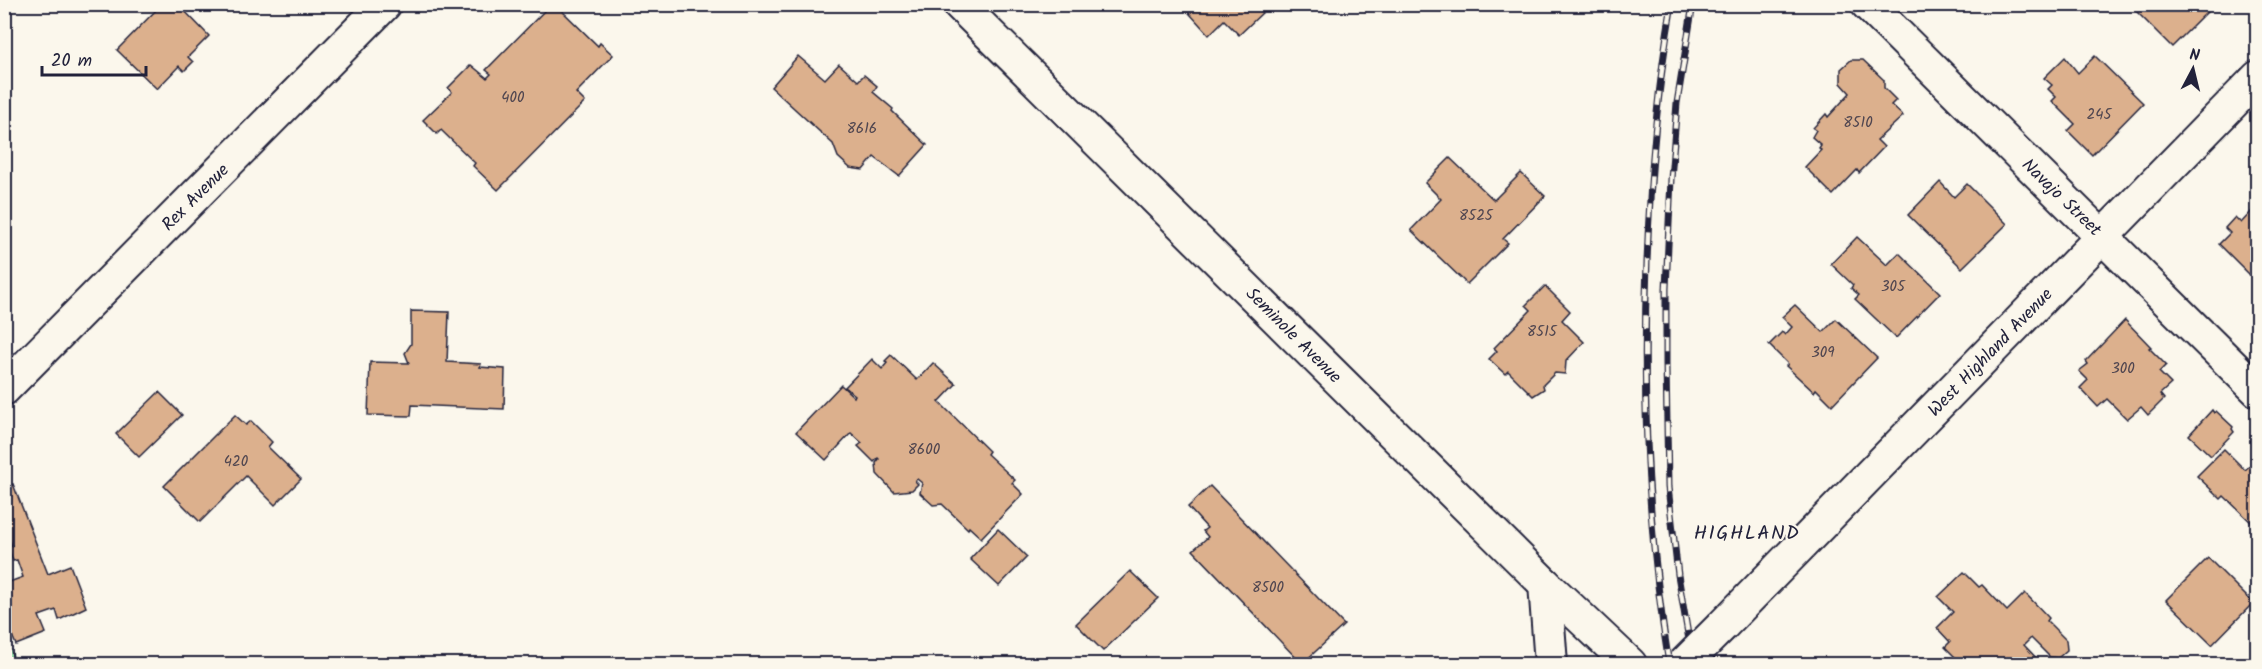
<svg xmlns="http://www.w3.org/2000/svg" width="2262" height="669" viewBox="0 0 2262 669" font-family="Kalam,sans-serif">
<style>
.green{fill:#9fe4b0;stroke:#608376;stroke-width:1.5}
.building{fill:#dcb08d;stroke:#22223b;stroke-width:1.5}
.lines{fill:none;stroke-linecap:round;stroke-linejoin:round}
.minor-casing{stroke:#22223b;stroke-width:36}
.minor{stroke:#fbf7ec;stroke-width:32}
.rail-casing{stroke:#22223b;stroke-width:7}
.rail{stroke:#fbf7ec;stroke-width:4.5;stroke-dasharray:14;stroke-linecap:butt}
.minor-bridge-casing{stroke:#22223b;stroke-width:36;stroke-linecap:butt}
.minor-bridge{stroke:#fbf7ec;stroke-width:32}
.labels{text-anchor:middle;stroke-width:4.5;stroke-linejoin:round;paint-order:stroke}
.number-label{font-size:15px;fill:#504650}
.street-label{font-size:18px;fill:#22223b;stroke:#fbf7ec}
.neighbourhood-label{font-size:20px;letter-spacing:1.5px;fill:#22223b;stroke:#fbf7ec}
</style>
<rect width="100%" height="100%" fill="#fbf7ec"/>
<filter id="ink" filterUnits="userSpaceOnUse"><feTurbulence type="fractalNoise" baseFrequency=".0167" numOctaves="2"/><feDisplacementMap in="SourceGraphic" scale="12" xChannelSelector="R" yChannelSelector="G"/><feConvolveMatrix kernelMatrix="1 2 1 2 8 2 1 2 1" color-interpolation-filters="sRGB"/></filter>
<g filter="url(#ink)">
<!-- green -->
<path class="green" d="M5 641H7L16 664H5Z"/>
<!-- building -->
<g class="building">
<path d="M162 4H178L209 36 188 57 193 62 184 71 179 66 157 89 117 50Z"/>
<path d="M551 4H555L598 46 600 43 613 55 576 93 585 102 498 190 473 166 475 163 441 130 437 134 423 120 452 92 448 88 471 65 487 78 491 74 486 70Z"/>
<path d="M1181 4H1254L1262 13 1239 35 1224 20 1209 35Z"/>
<path d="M2129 4H2203L2209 10 2172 47Z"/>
<path d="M798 56 825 79 839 64 858 81 864 75 877 86 873 92 893 109 892 111 927 145 899 176 874 157 863 170 850 168 838 157 833 144 771 87Z"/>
<path d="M2095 56 2143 103 2092 155 2068 131 2075 124 2052 101 2056 97 2048 89 2052 85 2044 78 2065 57 2078 73Z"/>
<path d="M1851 60H1863L1884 80V88L1896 100 1891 105 1903 116 1877 140 1884 147 1859 173 1857 170 1833 195 1805 167 1821 150 1819 148 1821 145 1812 137 1816 130 1813 128 1826 114 1828 117 1850 93 1841 83V69Z"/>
<path d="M1450 158 1494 200 1521 173 1545 196 1503 239 1508 243 1467 284 1411 230 1441 199 1425 183Z"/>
<path d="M1940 182 1954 197 1967 184 2007 224 1962 268 1908 215Z"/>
<path d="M2253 210 2258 214V279L2256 281 2219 244 2230 233 2225 228 2235 217 2241 223Z"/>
<path d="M1857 237 1887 265 1899 253 1940 293 1896 338 1855 299 1859 295 1851 288 1853 285 1831 264Z"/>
<path d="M1545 286 1570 311 1562 320 1584 342 1566 361 1565 374 1555 373 1543 385 1544 389 1533 396 1508 371 1505 374 1489 359 1497 351 1494 348 1531 310 1526 305Z"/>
<path d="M1795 305 1823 332 1836 319 1877 358 1832 405 1816 389 1814 392 1786 366 1788 364 1769 345 1782 332 1785 335 1792 327 1782 317Z"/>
<path d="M411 311 449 312 447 362 481 364 480 367 505 369 504 409 412 405 411 416 368 415 370 362 409 363 405 353 411 344Z"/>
<path d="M2125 320 2151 347 2149 348 2166 365 2159 372 2171 384 2160 394 2164 399 2148 415 2141 407 2127 419 2107 399 2098 407 2080 388 2088 380 2079 371 2088 364 2086 361Z"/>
<path d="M891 355 917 380 933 363 956 384 939 402 989 451 987 454 1015 480 1012 483 1023 494 981 538 969 527 968 529 942 504 933 505 920 493 922 483 917 479 915 481 918 484 912 490 894 492 877 474 876 463 879 459 878 458 874 462 858 446 862 443 851 433 826 460 796 432 841 385 854 397 855 395 845 387 872 359 882 369 887 363 885 361Z"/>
<path d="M159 392 182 415 139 457 116 434Z"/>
<path d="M2212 410 2214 413 2216 411 2233 427 2232 429 2234 432 2211 456 2189 435Z"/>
<path d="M235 415 246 425 251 421 272 442 268 447 301 479 275 505 246 476 200 522 164 486Z"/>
<path d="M2224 449 2245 470 2255 461 2258 463V529L2224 496 2221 499 2197 476Z"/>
<path d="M4 479 7 486 13 484 48 574 70 565 86 607 59 620 56 610 39 616 46 633 16 645 4 616V584L23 577 17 560 13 561 8 547 12 546 6 531 4 532Z"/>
<path d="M1210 486 1344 625 1302 664 1193 550 1208 537 1203 531 1207 528 1188 507Z"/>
<path d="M998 529 1027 557 999 586 970 559Z"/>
<path d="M2208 558 2253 603 2212 645 2166 600Z"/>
<path d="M1130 571 1158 598 1103 651 1076 624Z"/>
<path d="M1964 572 1979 587 1982 585 2007 611 2025 593 2049 618 2047 621 2066 640 2067 650 2058 658 2050 657 2031 638 2024 645 2042 664H1962L1945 647 1950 642 1937 628 1953 612 1938 597Z"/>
</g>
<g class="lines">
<defs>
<g id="minor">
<path d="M959 4 1545 584 1630 664"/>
<path d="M1867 4 2258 391"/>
<path d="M4 389 385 4"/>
<path d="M1545 584 1551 664"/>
<path d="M1722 626 2258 77"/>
</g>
</defs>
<!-- minor casing -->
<use href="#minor" class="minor-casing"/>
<!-- minor -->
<use href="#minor" class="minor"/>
<defs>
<g id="rail">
<path d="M1693 4 1677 103 1671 179 1666 289V363L1668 487 1678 575 1693 664"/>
<path d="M1669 664C1647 531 1642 396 1647 262 1650 176 1657 89 1672 4"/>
</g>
</defs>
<!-- rail casing -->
<use href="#rail" class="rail-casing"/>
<!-- rail -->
<use href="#rail" class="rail"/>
<defs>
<path id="minor-bridge" d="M1684 664 1722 626"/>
</defs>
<!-- minor-bridge casing -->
<use href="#minor-bridge" class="minor-bridge-casing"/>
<!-- minor-bridge -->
<use href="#minor-bridge" class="minor-bridge"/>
</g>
</g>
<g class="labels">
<!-- number labels -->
<g class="number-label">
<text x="513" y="102">400</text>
<text x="2099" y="119">245</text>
<text x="1858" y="127">8510</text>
<text x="862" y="133">8616</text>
<text x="1476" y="220">8525</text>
<text x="1893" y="291">305</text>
<text x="1542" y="336">8515</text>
<text x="1823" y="357">309</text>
<text x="2123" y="373">300</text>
<text x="924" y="454">8600</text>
<text x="236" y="466">420</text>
<text x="1268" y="592">8500</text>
</g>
<!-- street labels -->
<g class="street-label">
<text transform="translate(195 197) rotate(-45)" y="6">Rex Avenue</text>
<text transform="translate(2062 197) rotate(44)" y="6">Navajo Street</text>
<text transform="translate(1294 335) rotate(45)" y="6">Seminole Avenue</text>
<text transform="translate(1990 352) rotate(-46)" y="6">West Highland Avenue</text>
</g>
<!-- neighbourhood labels -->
<g class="neighbourhood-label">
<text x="1747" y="539">HIGHLAND</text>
</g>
</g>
<!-- margin -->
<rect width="2262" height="669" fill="none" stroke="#fbf7ec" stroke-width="24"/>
<rect x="12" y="12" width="2238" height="645" fill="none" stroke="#22223b" stroke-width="2" filter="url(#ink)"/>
<!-- north arrow -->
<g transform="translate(2193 69) rotate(7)" stroke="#fbf7ec" stroke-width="4.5" paint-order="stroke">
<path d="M0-4.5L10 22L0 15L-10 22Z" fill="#22223b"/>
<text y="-9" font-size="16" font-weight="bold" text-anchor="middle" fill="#22223b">N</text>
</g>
<!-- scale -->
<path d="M42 66v9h104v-9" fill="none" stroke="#22223b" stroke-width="3"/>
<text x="51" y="66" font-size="18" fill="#22223b" stroke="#fbf7ec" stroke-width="4.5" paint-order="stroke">20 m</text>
</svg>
